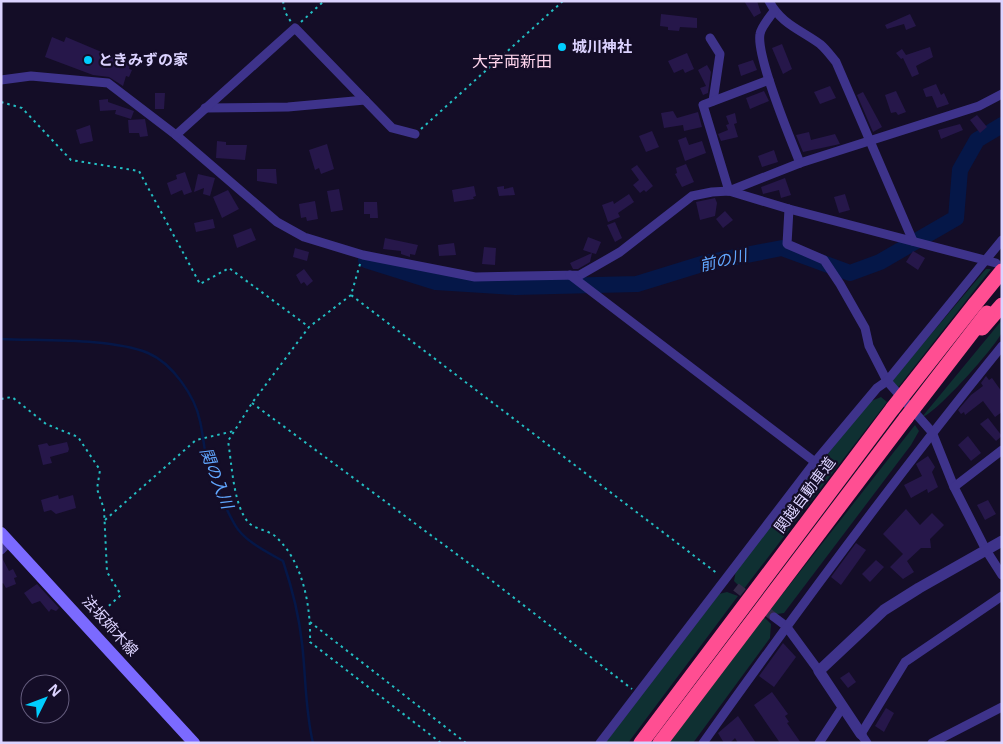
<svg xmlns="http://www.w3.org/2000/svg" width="1003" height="744" viewBox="0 0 1003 744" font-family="'Noto Sans','Noto Sans JP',sans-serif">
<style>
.green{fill:#0f3032}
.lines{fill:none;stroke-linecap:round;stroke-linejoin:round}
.stream{stroke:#051748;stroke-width:2.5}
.river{stroke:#051748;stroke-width:16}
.building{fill:#26174a}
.minor-tunnel{stroke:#322b47;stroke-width:9;stroke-dasharray:9 4.5;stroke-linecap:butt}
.path{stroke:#23bec3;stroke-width:2;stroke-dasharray:2.5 4;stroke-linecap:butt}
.minor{stroke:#3e338b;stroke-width:9}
.tertiary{stroke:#3e338b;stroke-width:11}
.secondary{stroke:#7b6aff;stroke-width:12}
.motorway{stroke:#ff4e92;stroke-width:15}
.motorway-bridge{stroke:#ff4e92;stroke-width:15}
.poi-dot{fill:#00cdfe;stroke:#140d27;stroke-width:2}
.labels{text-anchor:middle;stroke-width:4.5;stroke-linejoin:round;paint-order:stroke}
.poi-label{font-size:15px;font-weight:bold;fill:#dcd3ff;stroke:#140d27;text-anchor:start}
.street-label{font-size:15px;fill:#dcd3ff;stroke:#140d27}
.neighbourhood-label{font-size:16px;fill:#ffd5ec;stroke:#140d27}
.water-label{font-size:16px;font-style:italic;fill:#61a7ff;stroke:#140d27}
</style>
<rect width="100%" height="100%" fill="#140d27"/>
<!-- green -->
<g class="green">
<path d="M986 269H991L896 390 891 384 894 378Z"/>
<path d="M1002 320C1002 323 1003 329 1002 332 998 344 934 416 922 417Z"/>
<path d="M881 397 887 402 743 590 734 581 736 570 779 514 869 402Z"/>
<path d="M915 425 919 431 911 445 784 613 777 614 770 610Z"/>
<path d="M727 592 738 596 628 743H605L719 594Z"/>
<path d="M764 617 771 624 770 638 693 743H669Z"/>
</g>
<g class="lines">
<!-- stream -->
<path class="stream" d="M1 339C43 341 110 338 148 353 172 363 195 396 200 421 203 434 204 448 207 462 211 477 227 511 235 525 244 541 267 552 283 561 292 588 299 615 302 643 306 677 305 710 313 743"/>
<!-- river -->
<path class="river" d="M366 260 436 282 515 287 637 284 705 263 782 248 850 273 880 262 956 218 960 170 977 140 1002 125"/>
</g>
<!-- building -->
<g class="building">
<path d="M744 1H757L761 13 754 17Z"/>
<path d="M661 14 697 18V28L680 27 679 31 668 30V27L660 26Z"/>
<path d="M910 14 916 26 906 30 904 24 887 29 885 25Z"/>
<path d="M52 37 64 42 66 37 130 64 129 69 132 70 129 77 126 76 123 86 109 77 93 75 45 57Z"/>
<path d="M782 44 792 69 783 74 772 48Z"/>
<path d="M930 47 933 57 916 66 919 74 912 77 903 58 901 59 896 53 902 49 906 55Z"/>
<path d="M687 53 694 69 685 73 683 69 674 73 668 61Z"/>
<path d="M753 60 757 70 741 76 738 65Z"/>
<path d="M707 65 711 72 708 93 703 95 700 88 706 86 698 70Z"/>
<path d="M936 84 941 95 944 93 949 104 937 108 932 96 926 97 923 89Z"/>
<path d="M830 86 836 98 820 104 814 92Z"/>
<path d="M764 91 769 101 750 109 746 98Z"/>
<path d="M896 91 906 112 898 115 896 112 891 113 885 95Z"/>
<path d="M863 92 882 127 873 132 857 95Z"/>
<path d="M155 93H165L164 109H155Z"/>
<path d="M108 99V102L134 111 131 119 115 114 116 110 100 111 99 100Z"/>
<path d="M673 111 677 118 698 112 702 127 684 131 683 125 664 128 661 113Z"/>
<path d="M735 113 737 123 734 124 738 137 721 141 718 134 728 130 726 125 729 124 726 116Z"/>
<path d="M977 115 987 127 980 133 970 120Z"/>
<path d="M145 119 148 136 140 137 139 133H129L128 120Z"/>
<path d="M960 124 963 130 941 139 938 130Z"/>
<path d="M90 125 93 141 80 144 76 130Z"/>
<path d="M652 131 659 147 646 152 639 136Z"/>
<path d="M809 132 811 140 835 134 840 144 803 152 796 135Z"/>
<path d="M686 137 689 145 702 141 706 153 685 161 678 140Z"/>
<path d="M217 141 226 142V145H247L245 160 216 158Z"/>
<path d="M327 144 334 169 321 174 319 168 315 170 309 150Z"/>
<path d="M774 150 778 162 762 167 758 156Z"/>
<path d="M686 164 694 182 682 187 675 174 677 173 676 168Z"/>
<path d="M637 165 653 186 646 192 644 190 640 193 633 185 639 180 631 169Z"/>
<path d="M257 169H276L277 184 257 181Z"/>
<path d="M185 172 192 192 184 195 182 190 171 195 167 183 177 179 176 175Z"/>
<path d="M198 174 215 178 210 196 203 194 204 188 194 192Z"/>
<path d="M785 178 791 195 781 198 779 190 763 194 761 187Z"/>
<path d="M474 186 476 196 473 197 474 199 454 202 452 190Z"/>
<path d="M504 186V189L513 187 515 195 499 196 497 187Z"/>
<path d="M339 189 343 210 331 212 327 191Z"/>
<path d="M228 190 239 209 222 218 213 197Z"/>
<path d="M629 194 634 202 618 213 620 217 608 222 602 205 613 201 614 204Z"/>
<path d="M845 194 850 210 839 213 834 197Z"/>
<path d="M715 198 717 203 715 216 700 220 696 202Z"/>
<path d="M315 201 318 219 307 221 306 217 301 218 299 204Z"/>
<path d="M364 202H377L378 218H370V214H364Z"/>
<path d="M725 211 733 220 723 228 716 219Z"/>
<path d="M213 219 215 228 196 232 194 223Z"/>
<path d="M615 222 622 238 615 242 607 225Z"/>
<path d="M251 228 256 240 237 248 233 235Z"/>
<path d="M588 237 601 242 596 254 592 253 590 262 578 269H573L570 263 592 253 583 250Z"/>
<path d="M385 238 418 245 415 255 410 254V257L401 254V251L383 249Z"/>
<path d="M454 243 456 255 439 256 438 245Z"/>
<path d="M484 247 496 248 495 265 482 264Z"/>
<path d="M295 248 309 252 307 261 293 257Z"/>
<path d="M913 251 925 258 918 270 906 262Z"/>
<path d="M304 269 313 281 307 286 304 282 301 284 296 275Z"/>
<path d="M986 376 989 380 992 378 1002 392V412L995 417 983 401 965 415 964 412 961 414 958 410 971 395 983 386 981 383Z"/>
<path d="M988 418 1002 436 996 441 980 424Z"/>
<path d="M968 436 981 453 971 461 958 445Z"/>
<path d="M67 442 69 449 68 452 50 457 52 463 43 465 38 445 47 443 49 446Z"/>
<path d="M928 456 935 467 932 472 938 487 928 493 927 489 911 498 904 485 922 476 916 464Z"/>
<path d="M58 495 59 499 73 495 76 508 56 514 51 510 44 512 41 500Z"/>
<path d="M988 500 996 514 985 520 977 505Z"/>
<path d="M906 509 920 525 932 513 944 525 930 539 931 548H921L907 561 914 572 903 579 890 567 903 554 883 534Z"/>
<path d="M856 543 866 550 841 585 831 577Z"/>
<path d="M1 556 9 571 13 569 17 577 14 578 16 584 6 588 3 583 1 584Z"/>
<path d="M876 560 884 567 870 582 862 574Z"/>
<path d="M37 584 59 608 56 611 51 609 49 612 40 601 32 604 24 593Z"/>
<path d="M783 643 796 657 774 687 759 676Z"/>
<path d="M849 672 856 682 848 688 840 678Z"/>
<path d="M772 692 788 714 785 716 789 722 787 723 801 743H780L754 705Z"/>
<path d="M886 708 894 713 884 732 875 726Z"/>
<path d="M738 716 756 743H738L735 738 730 743H724L718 733Z"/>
</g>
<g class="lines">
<!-- minor-tunnel -->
<path class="minor-tunnel" d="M736 587 774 617"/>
<!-- path -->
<g class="path">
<path d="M283 1 285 12 291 22"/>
<path d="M301 22 324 1"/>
<path d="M1 102 22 108 71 160 139 171 200 284 229 268 309 327"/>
<path d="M421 129 563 1"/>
<path d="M360 264 351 295 718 574"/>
<path d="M351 295 309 327 252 403 228 441C232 464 233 504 248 522 254 529 268 530 275 536 303 561 311 606 310 642L441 743"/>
<path d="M1 399 12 397 46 424 78 437 100 470 97 489 104 509 107 572 121 595 94 619"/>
<path d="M252 403 478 570 632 689"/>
<path d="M105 520 196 440 234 431"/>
<path d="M310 622 466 743"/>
<path d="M1 742 2 743"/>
</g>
<!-- minor -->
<g class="minor">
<path d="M769 1C781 24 801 30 820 44 826 49 831 56 836 62L913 241"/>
<path d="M774 11C770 17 761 27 760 34 756 56 790 138 800 163"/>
<path d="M710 38 720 54 713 101"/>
<path d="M1 80 31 76 108 83 176 135 277 222 304 237 363 255 475 277 580 275 620 252 692 196 712 192 729 191 789 209 996 263"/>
<path d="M769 80 703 105 729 191 800 163 979 106 1002 94"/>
<path d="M205 108 288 107 365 100"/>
<path d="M176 135 295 28 392 128 415 134"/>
<path d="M789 209 787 244 824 260 840 284 865 328 869 346 887 381 932 432 954 487 986 550 1002 575"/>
<path d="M570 275 815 462"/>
<path d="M954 487 1002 450"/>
<path d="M1 550 9 542"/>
<path d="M774 617 786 626 819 671"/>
<path d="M600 743 815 462 877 388 887 381 1002 240"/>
<path d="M703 743C799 608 897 475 1002 346"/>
<path d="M819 743 842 708"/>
<path d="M867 743 861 734 905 662 1002 596"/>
<path d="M932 743 1002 707"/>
</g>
<!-- tertiary -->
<path class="tertiary" d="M861 734 819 671 884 610 919 588 1002 541"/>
<!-- secondary -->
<path class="secondary" d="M1 533 194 743"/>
<!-- motorway -->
<g class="motorway">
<path d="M975 304 1002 271"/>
<path d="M982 328 1002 305"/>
<path d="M641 743 893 408"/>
<path d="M660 743 906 418"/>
</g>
<!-- motorway-bridge -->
<g class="motorway-bridge">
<path d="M893 408 975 304"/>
<path d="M906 418 987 313"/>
</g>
</g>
<!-- markers -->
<g class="poi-dot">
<circle cx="562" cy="47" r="5"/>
<circle cx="88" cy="60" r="5"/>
</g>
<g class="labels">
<!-- poi labels -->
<g class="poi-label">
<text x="572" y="52">城川神社</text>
<text x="98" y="65">ときみずの家</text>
</g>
<!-- street labels -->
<g class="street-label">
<text transform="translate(805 495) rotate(-53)" y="5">関越自動車道</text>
<text transform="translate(110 626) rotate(48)" y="5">法坂姉木線</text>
</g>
<!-- neighbourhood labels -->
<g class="neighbourhood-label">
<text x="512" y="67">大字両新田</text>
</g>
<!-- water labels -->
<g class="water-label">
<text transform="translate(723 260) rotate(-13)" y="6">前の川</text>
<text transform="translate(217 478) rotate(69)" y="6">関の入川</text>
</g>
</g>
<!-- border -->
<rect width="1003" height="744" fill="none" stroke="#dcd3ff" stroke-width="5"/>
<!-- north arrow -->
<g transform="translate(45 699) rotate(48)"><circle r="24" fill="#140d27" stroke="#645c7d"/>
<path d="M0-4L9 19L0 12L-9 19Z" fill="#00cdfe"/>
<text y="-8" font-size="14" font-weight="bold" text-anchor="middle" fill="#dcd3ff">N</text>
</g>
</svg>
